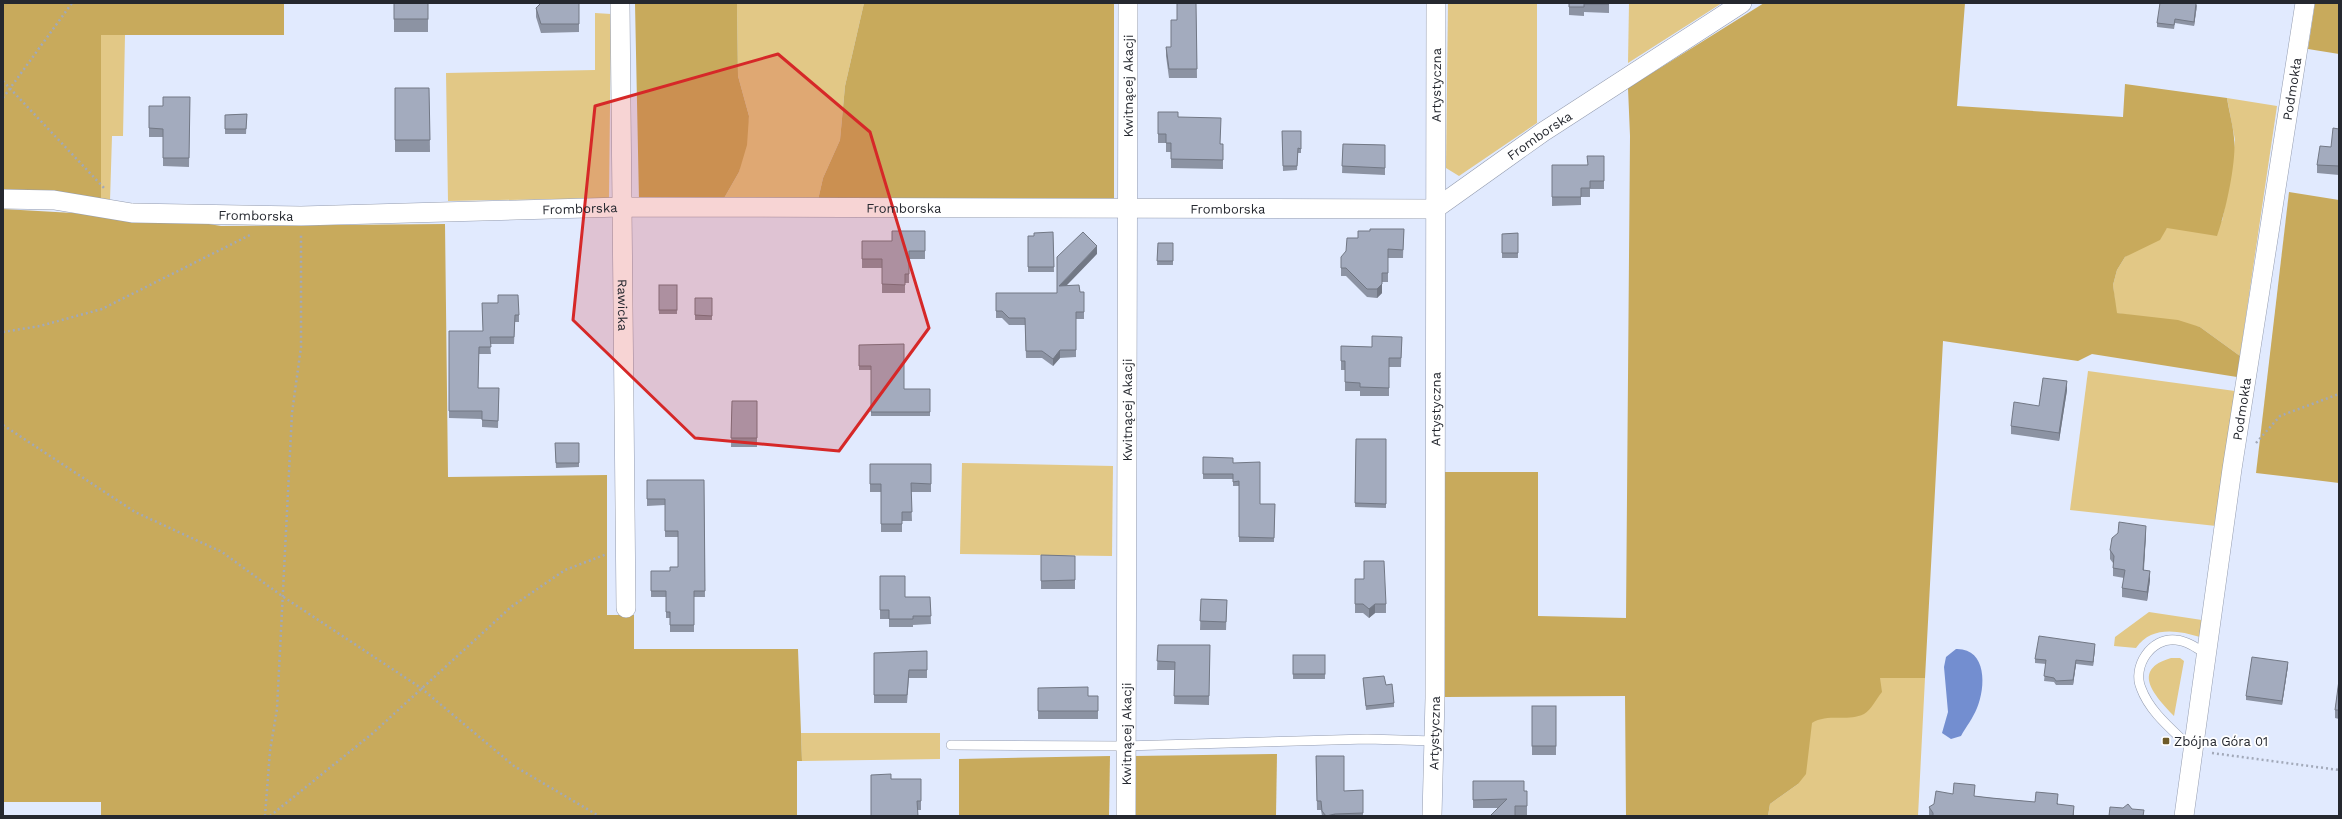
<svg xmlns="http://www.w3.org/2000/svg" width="2342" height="819" viewBox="0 0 2342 819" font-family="'Work Sans',sans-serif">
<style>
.green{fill:#e2c886}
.forest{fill:#c8aa5c}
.water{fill:#738ed0}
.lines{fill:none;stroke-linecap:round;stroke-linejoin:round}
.lane-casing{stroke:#949caf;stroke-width:10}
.street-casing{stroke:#949caf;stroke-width:20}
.path{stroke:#a2a9b9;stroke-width:2.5;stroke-dasharray:2 3;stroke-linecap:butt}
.lane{stroke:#fff;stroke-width:9}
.street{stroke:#fff;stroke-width:19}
.wall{fill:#8c93a3}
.shaded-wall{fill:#727885}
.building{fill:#a3abbe;stroke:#727885}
.marked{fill:#d62828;fill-opacity:0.2;stroke:#d62828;stroke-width:3;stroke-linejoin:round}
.poi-dot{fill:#6e5b29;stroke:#fff;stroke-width:1.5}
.labels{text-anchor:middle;stroke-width:3.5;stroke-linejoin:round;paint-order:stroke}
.street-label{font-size:13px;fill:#25282f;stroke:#fff}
.poi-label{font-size:13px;fill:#25282f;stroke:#fff;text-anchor:start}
</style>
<rect width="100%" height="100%" fill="#e1eafe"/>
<!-- green -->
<g class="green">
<path d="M737 3H864L845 86 840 140 823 178 818 200H723L739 172 749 116 738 76Z"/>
<path d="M1448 3H1537V123L1459 176 1446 168Z"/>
<path d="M1629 3H1722L1628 63Z"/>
<path d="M595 13 611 14 609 198 448 201 446 73 595 70Z"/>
<path d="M101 35H125L123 136H112L110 201 101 200Z"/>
<path d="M2227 98 2277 106 2240 356 2200 327 2116 313 2113 285 2117 270 2125 257 2167 228 2222 221 2229 186 2235 140Z"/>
<path d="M2088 371 2235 391 2216 526 2070 510Z"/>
<path d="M962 463 1113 466 1112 556 960 554Z"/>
<path d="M2149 612 2202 620 2200 637C2177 630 2151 626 2136 648L2114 646 2115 637Z"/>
<path d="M2171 658H2180L2184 661 2174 716C2155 696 2130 670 2171 658Z"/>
<path d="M1880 678H1925L1918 816H1768L1770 804 1798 784 1808 749 1811 723 1819 718 1863 714Z"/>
<path d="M801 733H940V759L802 761Z"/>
</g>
<!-- forest -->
<g class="forest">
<path d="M3 3H284V35H101V200L3 194Z"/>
<path d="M737 3 738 76 749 116 747 145 739 172 723 200H639L635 4Z"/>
<path d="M864 3H1114V199L818 200 823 178 840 140 845 86Z"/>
<path d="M1764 3H1965L1957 106 2123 117 2125 84 2227 98C2229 111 2233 125 2234 138 2237 161 2225 214 2217 236L2167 228 2160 240 2125 257 2117 270 2113 285 2117 313 2178 320 2200 327 2240 356 2237 377 2092 354 2078 361 1943 341 1925 678H1880L1882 692C1876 699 1872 709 1864 714 1848 722 1827 713 1812 723L1806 774 1798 784 1770 804 1768 816H1626L1625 696 1445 697V472H1538V616L1626 618 1630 136 1628 88Z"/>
<path d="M2315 3H2339V54L2308 49Z"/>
<path d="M2289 192 2339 200V483L2256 473Z"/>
<path d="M3 209 178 219 221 226 445 224 448 477 607 475V615H634V649H798L802 761H797V816H101V802H3Z"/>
<path d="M1277 754 1276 816H1134V756Z"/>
<path d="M1110 756 1109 816H959V759Z"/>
</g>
<!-- water -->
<path class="water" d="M1956 649C1987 648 1986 687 1977 708 1973 718 1966 727 1961 736L1951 739 1942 733 1948 712 1944 667 1946 657Z"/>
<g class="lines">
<defs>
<g id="lane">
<path d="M951 745 1124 746 1367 739 1434 741"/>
<path d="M2192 749C2174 731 2150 713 2141 688 2132 667 2151 637 2176 640 2187 641 2197 648 2206 654"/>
</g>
<g id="street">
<path id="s1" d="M620 3 626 608"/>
<path id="s2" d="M3 199 54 200 132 213 301 216 621 207 1435 209 1543 132 1742 3"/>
<path id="s3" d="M1126 816 1128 3"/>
<path id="s4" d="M1432 816 1435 698 1436 3"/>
<path id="s5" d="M2184 816 2232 469 2305 3"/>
</g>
</defs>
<!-- lane casing -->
<use href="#lane" class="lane-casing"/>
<!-- street casing -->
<use href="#street" class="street-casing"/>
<!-- path -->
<g class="path">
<path d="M3 81 105 189"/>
<path d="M3 98 72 3"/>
<path d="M3 332 40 326 102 309 250 235"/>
<path d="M3 425 135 512 222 552 282 596 421 688 514 766 599 816"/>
<path d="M2256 443 2280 416 2339 394"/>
<path d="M2212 753 2339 770"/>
<path d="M265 816 270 751 277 709 292 413 301 347V234"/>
<path d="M270 816 373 733 511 607 565 570 607 554"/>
</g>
<!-- lane -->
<use href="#lane" class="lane"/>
<!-- street -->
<use href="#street" class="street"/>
</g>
<!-- wall -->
<g class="wall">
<rect x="394" y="3" width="34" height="29"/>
<path d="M579 3V32L541 33 536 17V8Z"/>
<path d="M1177 3H1207V4H1196L1197 78H1169L1166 56V47H1171L1177 20Z"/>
<path d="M1569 3H1609V13L1584 12V16L1569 15Z"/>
<path d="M2197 5 2194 26 2175 23 2174 29 2157 27V23Z"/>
<path d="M395 88H429L430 152H395Z"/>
<path d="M190 97 189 167 163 166V137H149V106H163Z"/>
<path d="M1158 112 1178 117 1221 144H1223V169L1171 168V152H1166V143H1158Z"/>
<path d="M247 114 246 134H225V115Z"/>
<path d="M2339 129V175L2317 173V165L2331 147Z"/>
<path d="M1282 131H1301V153H1298L1297 170 1283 171Z"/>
<path d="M1343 144 1385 145V175L1342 173Z"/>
<path d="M1604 156V189H1590V197H1581V205L1552 206V165H1587Z"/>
<path d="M1404 229 1403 258H1388V282H1382V293L1377 298 1367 297 1346 276H1341V268L1358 238 1370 231Z"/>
<path d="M925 231V259H909V283H905V293H882V268H862V241H892Z"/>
<path d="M1053 232 1054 272H1028V236H1034Z"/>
<path d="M1518 233V258H1502V234Z"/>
<path d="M1158 243H1173V265H1157Z"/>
<path d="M1097 254 1066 286 1080 292H1084V319H1076V357L1060 358 1053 366 1042 358H1026L1025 325H1009L1002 318H996V293H1057Z"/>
<rect x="659" y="285" width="18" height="29"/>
<rect x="695" y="298" width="17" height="22"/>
<path d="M482 303 519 315V322H515L514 344H490L491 354H479L478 388H499L498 428 482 427V419L449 418V331H483Z"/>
<path d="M1402 337 1401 367H1389V396H1360V391H1345V370H1341V346L1372 347Z"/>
<path d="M859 345 904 389H930V416H871V370H859Z"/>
<path d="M2067 390 2059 441 2011 434V426L2039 406Z"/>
<path d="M732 401H757V447H731Z"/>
<path d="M1356 439H1386V508L1355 507Z"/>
<path d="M555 443H579V467L556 468Z"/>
<path d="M1203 457 1233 463 1260 504H1275L1274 542H1239V486H1233V479H1203Z"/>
<path d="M870 464H931V492H911L912 521H902V532H881V492H870Z"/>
<path d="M647 480H704L705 597H694V632H670V618H666V597H651V571H670L678 567V537H665V505L647 506Z"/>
<path d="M2146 534 2144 570 2150 580 2147 601 2122 597V588L2124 578 2113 576V563L2110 559V550Z"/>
<path d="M1041 555 1075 556V589H1041Z"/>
<path d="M880 576 905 597H930L931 624 913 625V627H889V619H880Z"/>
<path d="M1355 579 1386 604V613H1375L1369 618 1363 613H1355Z"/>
<path d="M1201 599 1227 600 1226 630H1200Z"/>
<path d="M1158 645H1210L1209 705 1174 704 1175 670H1157Z"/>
<path d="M2095 648 2093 666 2076 664 2073 685H2056L2054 682 2044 681 2046 664 2035 663V659Z"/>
<path d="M927 651V678H909L907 703H874V653Z"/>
<rect x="1293" y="655" width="32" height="24"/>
<path d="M2288 666 2282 705 2246 700V696Z"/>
<path d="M1363 678 1386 685 1394 703V707L1366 710Z"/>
<path d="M2339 680V719L2335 718V710Z"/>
<path d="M1038 688 1088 696H1098V719H1038Z"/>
<rect x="1532" y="706" width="24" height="49"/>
<path d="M1316 756 1344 791 1363 790V816H1322L1321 810H1317Z"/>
<path d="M891 779H921V810H918Z"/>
<path d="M1473 781 1524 791H1527V815H1515L1498 808H1473Z"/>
<path d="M1953 794 2035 802 2058 803V805L2074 806V816H1929V807Z"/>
</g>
<!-- shaded-wall -->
<g class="shaded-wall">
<path d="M2197 3V5L2194 26V22Z"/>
<path d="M1097 246V254L1059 293V286Z"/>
<path d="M1382 282V293L1377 298V289Z"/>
<path d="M1060 350V358L1053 366V359Z"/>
<path d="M2067 381V390L2059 441V433Z"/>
<path d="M2146 526V534L2143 579V570Z"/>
<path d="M2150 571V580L2147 601V592Z"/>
<path d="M1375 604V613L1369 618V609Z"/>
<path d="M2095 644V648L2093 666V662Z"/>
<path d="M2076 660V664L2073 685V680Z"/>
<path d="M2288 662V666L2282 705V701Z"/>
<path d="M1335 814V816H1327Z"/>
</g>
<!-- building -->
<g class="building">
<rect x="394" y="3" width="34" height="16"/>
<path d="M541 3H579V24H541L536 8Z"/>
<path d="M1177 3H1196L1197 69H1169L1166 47H1171V20H1177Z"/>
<path d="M1569 3H1609V4H1584V7H1569Z"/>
<path d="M2160 3H2196L2194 22 2175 19 2174 25 2157 23Z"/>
<path d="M395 88H429L430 140H395Z"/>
<path d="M163 97H190L189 158H163V129L149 128V106H163Z"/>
<path d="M1158 112H1178V117L1221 118 1220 144H1223V160L1171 159V143H1166V134H1158Z"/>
<path d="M247 114 246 129H225V115Z"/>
<path d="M2333 128 2339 129V166L2317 165 2320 146 2331 147Z"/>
<path d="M1282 131H1301V149L1298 148 1297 166H1283Z"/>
<path d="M1343 144 1385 145V168L1342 166Z"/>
<path d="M1587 156H1604V181H1590V188H1581V197H1552V165H1588Z"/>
<path d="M1370 229H1404L1403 250 1388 249V273H1382V284L1377 289H1367L1346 268H1341V257L1346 251 1347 238H1358V231H1370Z"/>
<path d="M892 231H925V251H909V274H905V285L882 284V259H862V241H892Z"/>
<path d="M1053 232 1054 267H1028V236H1034V233Z"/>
<path d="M1083 232 1097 246 1059 286 1079 285 1080 292H1084V312H1076V350H1060L1053 359 1042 351H1026L1025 318H1009L1002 311H996V293H1057V257Z"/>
<path d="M1518 233V253H1502V234Z"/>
<path d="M1158 243H1173V261H1157Z"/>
<rect x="659" y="285" width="18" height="25"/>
<path d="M498 295H518L519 315H515L514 337H490L491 347H479L478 388H499L498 421 482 420V411H449V331H483L482 303H498Z"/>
<path d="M695 298H712V316L695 315Z"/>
<path d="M1372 336 1402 337 1401 358H1389V388L1360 387V383L1345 382V361H1341V346L1372 347Z"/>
<path d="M904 344V389H930V412H871V366H859V345Z"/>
<path d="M2043 378 2067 381 2059 433 2011 426 2014 402 2039 406Z"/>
<path d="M732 401H757V438H731Z"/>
<path d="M1356 439H1386V504L1355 503Z"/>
<path d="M555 443H579V463H556Z"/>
<path d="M1203 457 1233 458V463L1260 462V504H1275L1274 538 1239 537V481L1233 482V474H1203Z"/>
<path d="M870 464H931V484L911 483 912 512H902V524H881V484H870Z"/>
<path d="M647 480H704L705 591H694V625H670V612H666V591H651V571H670V567H678V531H665V499H647Z"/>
<path d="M2119 522 2146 526 2143 570 2150 571 2147 592 2122 588 2125 570 2113 568 2114 556 2110 550 2112 538 2118 533Z"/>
<path d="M1041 555 1075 556V580L1041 581Z"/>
<path d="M1364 561H1384L1386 604H1375L1369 609 1363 604H1355V579H1364Z"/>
<path d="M880 576H905V597H930L931 616H913V619H889V610H880Z"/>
<path d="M1201 599 1227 600 1226 622 1200 621Z"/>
<path d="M2039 636 2095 644 2093 662 2076 660 2073 680 2056 681 2054 678 2044 676 2046 660 2035 659Z"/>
<path d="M1158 645H1210L1209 696H1174L1175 662 1157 661Z"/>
<path d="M927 651V670H909L907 695H874V653Z"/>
<rect x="1293" y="655" width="32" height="19"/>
<path d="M2252 657 2288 662 2282 701 2246 696Z"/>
<path d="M1384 676 1386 685 1392 684 1394 703 1366 706 1363 678Z"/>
<path d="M2339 680V710H2335Z"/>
<path d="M1088 687V696H1098V711H1038V688Z"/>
<rect x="1532" y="706" width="24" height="40"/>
<path d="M1316 756H1344V791L1363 790V813L1335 814 1326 816 1322 811 1321 801H1317Z"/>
<path d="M891 774V779H921V801H917L918 816H871V775Z"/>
<path d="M1473 781H1524V791H1527V806H1515V816H1490L1507 799 1473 800Z"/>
<path d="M1954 783 1975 785 1974 796 1991 798 2035 802 2036 792 2058 794 2057 804 2074 806 2073 816H1933V813L1929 807 1934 804 1936 791 1953 794Z"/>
<path d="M2128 804 2132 809 2144 810 2143 816H2109L2110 807 2123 808Z"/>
</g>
<!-- marked area -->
<path class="marked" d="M778 54 870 132 929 328 839 451 695 438 573 320 595 106Z"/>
<!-- markers -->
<rect class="poi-dot" x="2162" y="737" width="8" height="8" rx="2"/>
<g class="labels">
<!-- street labels -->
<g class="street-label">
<text dy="5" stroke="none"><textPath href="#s3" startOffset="730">Kwitnącej Akacji</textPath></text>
<text dy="5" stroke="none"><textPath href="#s4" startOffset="731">Artystyczna</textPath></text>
<text dy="5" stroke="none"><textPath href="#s5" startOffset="735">Podmokła</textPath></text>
<text dy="5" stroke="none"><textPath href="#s2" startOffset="1561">Fromborska</textPath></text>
<text dy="5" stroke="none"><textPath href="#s2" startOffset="902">Fromborska</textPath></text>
<text dy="5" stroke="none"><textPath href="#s2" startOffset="578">Fromborska</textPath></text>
<text dy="5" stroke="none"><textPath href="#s2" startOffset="1226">Fromborska</textPath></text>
<text dy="5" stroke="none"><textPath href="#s2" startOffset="254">Fromborska</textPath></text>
<text dy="5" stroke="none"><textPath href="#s1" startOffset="302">Rawicka</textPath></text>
<text dy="5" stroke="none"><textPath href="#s5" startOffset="411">Podmokła</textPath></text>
<text dy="5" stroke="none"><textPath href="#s3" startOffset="406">Kwitnącej Akacji</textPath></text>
<text dy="5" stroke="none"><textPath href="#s4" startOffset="407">Artystyczna</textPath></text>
<text dy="5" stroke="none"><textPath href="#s3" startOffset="82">Kwitnącej Akacji</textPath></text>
<text dy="5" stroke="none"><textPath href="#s4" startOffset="83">Artystyczna</textPath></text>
</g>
<!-- poi labels -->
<g class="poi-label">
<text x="2174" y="746">Zbójna Góra 01</text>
</g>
</g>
<!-- border -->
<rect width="2342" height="819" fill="none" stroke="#25282f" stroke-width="8"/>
</svg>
